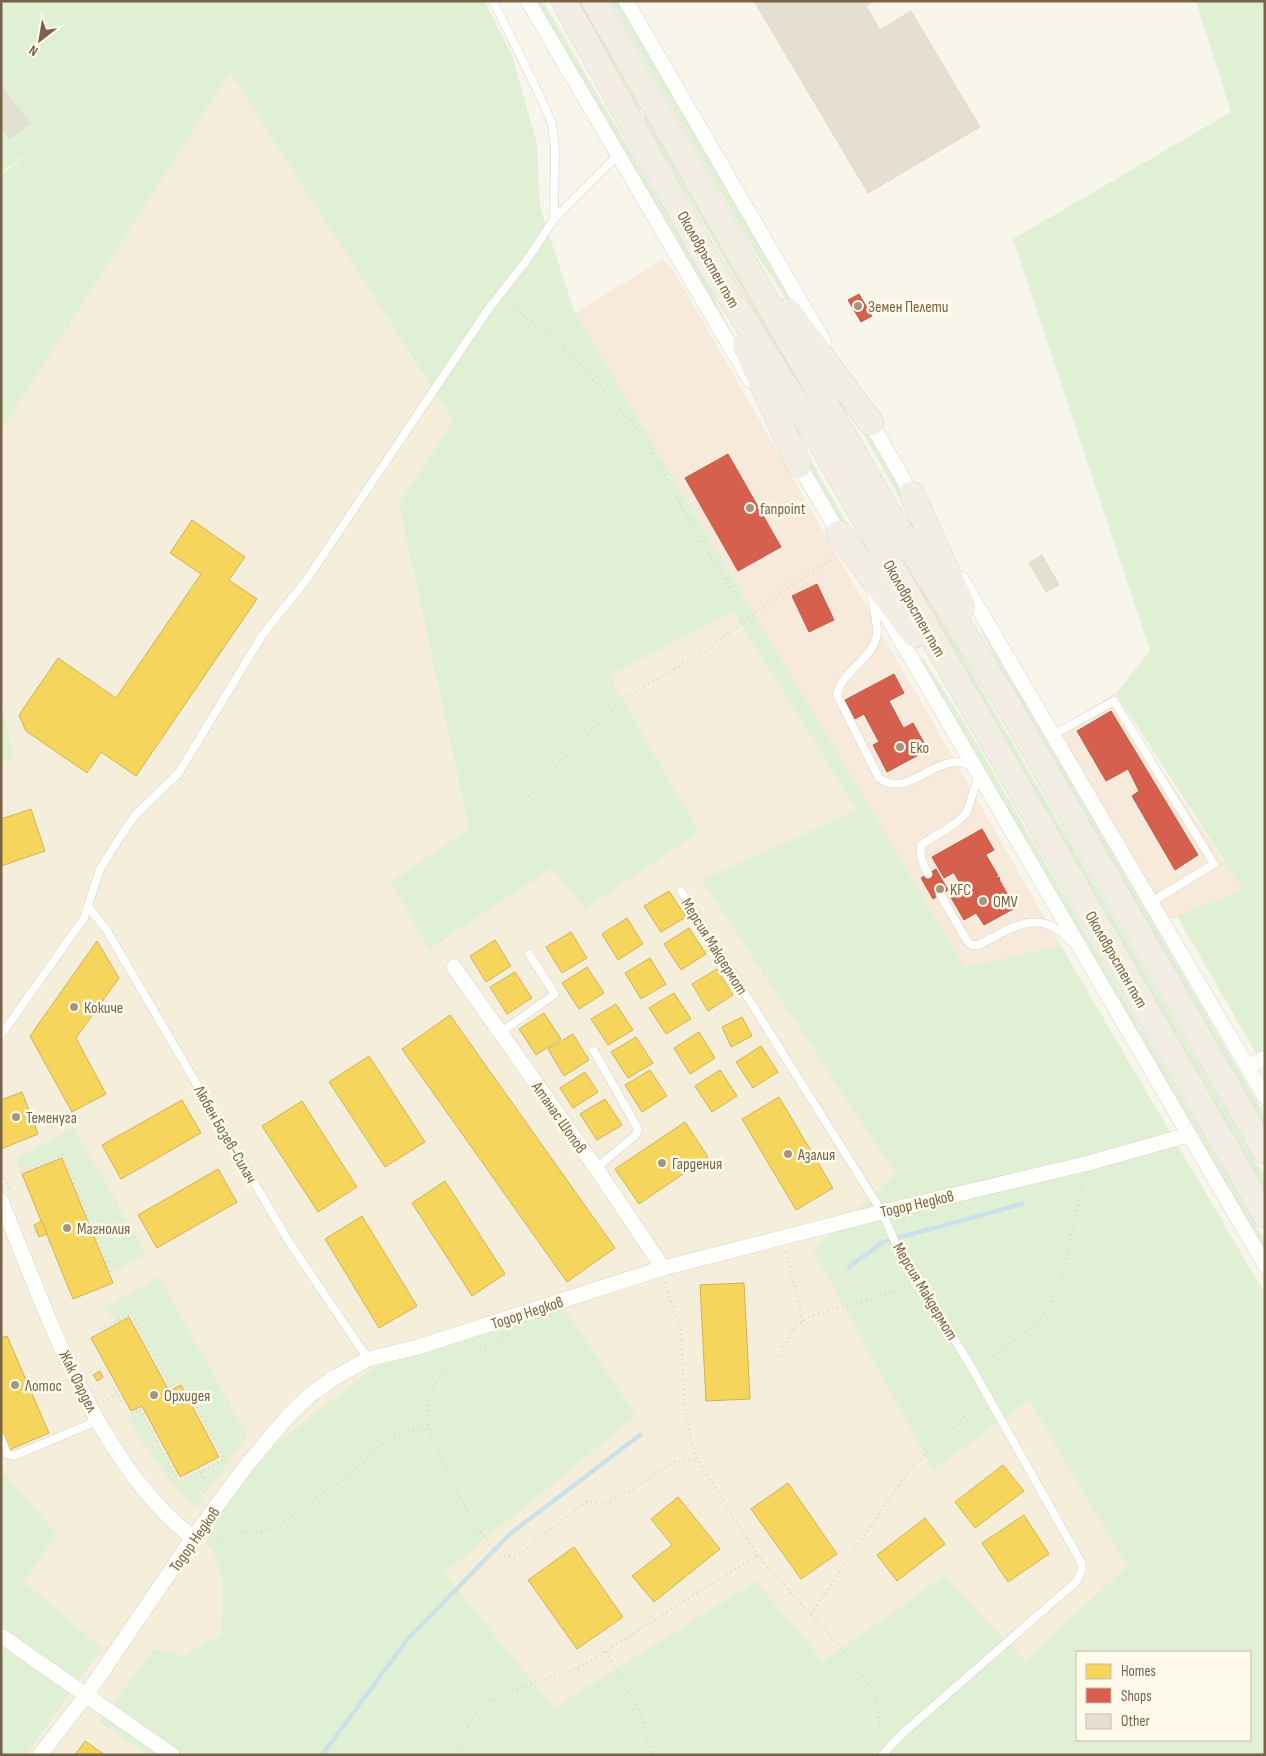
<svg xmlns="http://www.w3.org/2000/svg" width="1266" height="1756" viewBox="0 0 1266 1756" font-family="'Sofia Sans Condensed',sans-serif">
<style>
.residential{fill:#f4eedb}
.commercial{fill:#f7eadb}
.green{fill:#dff0d4;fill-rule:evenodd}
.homes{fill:#f6d55c;stroke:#d0b356}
.shops{fill:#d6604d;stroke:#ba614c}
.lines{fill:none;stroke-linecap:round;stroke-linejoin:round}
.stream{stroke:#cbe1ea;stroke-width:4.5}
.building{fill:#e5dfd2;stroke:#e1dacd}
.service-casing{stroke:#d7d3c9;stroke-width:9}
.minor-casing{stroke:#d7d3c9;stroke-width:16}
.trunk-casing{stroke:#dad3c9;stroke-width:26}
.path{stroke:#dad6cd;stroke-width:2.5;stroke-dasharray:1 4;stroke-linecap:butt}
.service{stroke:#fefefc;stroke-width:8}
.minor{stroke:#fefefc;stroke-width:15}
.trunk{stroke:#f2eee4;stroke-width:25}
.poi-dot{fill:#a59681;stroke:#fffbec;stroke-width:2}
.labels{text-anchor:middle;stroke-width:5;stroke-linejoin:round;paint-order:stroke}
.street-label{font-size:16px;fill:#786348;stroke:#fffbec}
.poi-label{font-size:16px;fill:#786348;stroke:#fffbec;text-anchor:start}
</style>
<rect width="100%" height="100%" fill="#f8f6eb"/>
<!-- residential -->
<path class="residential" d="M230 71 453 422 399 504 469 830 391 882 430 950 552 868 699 832 609 676 733 611 857 810 703 880 897 1174 813 1248 933 1470 1029 1400 1127 1566 1025 1661 944 1576 823 1661 756 1581 554 1708 444 1573 636 1416 375 1367 273 1446 204 1532 222 1575 221 1634 182 1656 99 1722 148 1755H26L102 1648 24 1582 56 1533 1 1470V763L14 758 1 703V431Z"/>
<!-- commercial -->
<g class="commercial">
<path d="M663 259 674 271 1061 946 965 967 575 313Z"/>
<path d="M1116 693 1140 737 1243 890 1167 921 1057 729Z"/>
</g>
<!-- green -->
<g class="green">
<path d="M1 1H485L512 55 537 144 540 207 575 313 965 967 1061 946 1265 1294V1755H148L99 1722 154 1649 183 1656 221 1634 222 1575 204 1532 273 1446 375 1367 563 1306 636 1416 444 1573 554 1708 756 1581 823 1661 944 1576 1025 1661 1127 1566 1029 1400 933 1470 813 1249 896 1174 702 880 857 810 733 611 609 676 699 832 585 909 552 868 429 950 391 882 469 829 399 504 453 421 230 72 1 431V175L54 134 1 173ZM1077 1652H1250V1740H1077Z"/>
<path d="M536 1H543L710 288 737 345Z"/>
<path d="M574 1H582L643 107 638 110Z"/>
<path d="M610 1H618L798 313 796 314 755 252Z"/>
<path d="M1196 1H1265V1069L1177 916 1243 890 1116 693 1150 651 1013 239 1231 112Z"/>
<path d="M648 115 1265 1177V1189L642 118Z"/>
<path d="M841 394C877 446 908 500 933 557Z"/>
<path d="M790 425 880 580C842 533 815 479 790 425Z"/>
<path d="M983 630 1265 1115V1126L1006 679 981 631Z"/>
<path d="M923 658 965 724 1265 1241V1252L921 660Z"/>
<path d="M1 703 14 758 1 763Z"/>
<path d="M73 1127 146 1254 111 1273 63 1155 21 1172 16 1159Z"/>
<path d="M159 1277 247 1436 209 1490 204 1494 202 1490 199 1491 203 1499 196 1507 180 1493 148 1450 159 1445 179 1482 224 1459 182 1381 170 1387 131 1314 116 1322 105 1308Z"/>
<path d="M140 1409 157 1441 145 1447 127 1416Z"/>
<path d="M1 1470 56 1533 24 1582 102 1648 26 1755H1Z"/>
</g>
<!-- homes -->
<g class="homes">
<path d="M192 520 245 557 229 580 257 599 136 776 101 752 87 773 26 731 19 715 58 658 116 698 201 574 170 553Z"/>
<path d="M31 809 45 851 1 866V819Z"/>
<path d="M669 891 686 917 661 932 644 906Z"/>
<path d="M627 918 643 944 618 960 602 934Z"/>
<path d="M689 928 706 954 681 970 664 944Z"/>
<path d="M571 932 587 958 562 973 546 947Z"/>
<path d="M495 940 511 966 486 982 470 956Z"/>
<path d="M97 941 119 978 76 1038 106 1094 72 1112 30 1036Z"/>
<path d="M650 958 666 984 641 999 625 973Z"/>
<path d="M587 967 604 993 579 1009 562 983Z"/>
<path d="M717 969 733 995 708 1011 692 984Z"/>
<path d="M515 972 532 998 507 1014 490 987Z"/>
<path d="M674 993 691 1019 666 1034 649 1008Z"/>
<path d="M616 1004 633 1030 608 1045 591 1019Z"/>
<path d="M544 1013 561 1039 536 1055 519 1029Z"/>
<path d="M450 1015 615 1248 567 1282 402 1049Z"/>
<path d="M742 1017 752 1036 731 1047 722 1027Z"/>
<path d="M699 1032 715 1058 690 1074 674 1048Z"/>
<path d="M573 1034 589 1060 564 1076 548 1049Z"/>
<path d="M636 1037 653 1063 628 1078 611 1052Z"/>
<path d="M761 1046 778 1072 753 1088 736 1062Z"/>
<path d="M369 1056 425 1142 385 1167 329 1082Z"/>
<path d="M650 1070 667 1096 642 1112 625 1085Z"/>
<path d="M720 1070 737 1096 712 1112 695 1086Z"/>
<path d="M585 1072 598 1092 573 1108 560 1088Z"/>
<path d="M22 1092 38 1134 1 1149V1100Z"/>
<path d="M779 1097 833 1188 796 1210 742 1119Z"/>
<path d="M605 1099 622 1125 597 1140 580 1114Z"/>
<path d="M182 1100 201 1133 121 1179 102 1145Z"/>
<path d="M302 1101 357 1187 318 1212 262 1126Z"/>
<path d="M685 1122 708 1157 639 1204 615 1169Z"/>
<path d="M62 1158 113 1283 73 1299 22 1174Z"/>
<path d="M218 1169 237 1202 157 1248 138 1215Z"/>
<path d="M445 1181 505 1274 472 1296 412 1203Z"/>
<path d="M362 1216 417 1306 379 1328 325 1239Z"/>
<path d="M42 1221 47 1234 39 1237 34 1225Z"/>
<path d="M744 1283 750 1399 706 1401 700 1285Z"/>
<path d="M129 1317 169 1391 181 1385 219 1457 180 1477 142 1406 131 1411 91 1338Z"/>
<path d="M7 1336 49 1433 9 1450 1 1433V1338Z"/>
<path d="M100 1371 103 1377 97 1381 93 1375Z"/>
<path d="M1003 1465 1024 1491 975 1528 955 1502Z"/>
<path d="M788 1483 837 1554 801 1579 751 1509Z"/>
<path d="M678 1497 720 1549 654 1602 632 1576 672 1545 651 1519Z"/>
<path d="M1024 1515 1049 1554 1008 1582 982 1543Z"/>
<path d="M925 1518 945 1544 897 1581 877 1555Z"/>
<path d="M574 1547 623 1617 577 1649 528 1580Z"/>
<path d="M85 1741 105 1755H75Z"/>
</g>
<!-- shops -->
<g class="shops">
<path d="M859 294 872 316 861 322 848 300Z"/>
<path d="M728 454 781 547 738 571 685 478Z"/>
<path d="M817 584 834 620 809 632 792 596Z"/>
<path d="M894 674 904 693 889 701 905 731 880 744 864 714 855 719 845 700Z"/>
<path d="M1111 711 1198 855 1175 870 1132 796 1139 791 1128 769 1106 781 1077 731Z"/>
<path d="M913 723 928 750 887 772 873 745Z"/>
<path d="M982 829 994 850 944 878 932 857Z"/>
<path d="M986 855 1000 879 968 897 954 873Z"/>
<path d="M936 869 948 890 933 899 921 878Z"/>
<path d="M998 877 1015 908 984 925 976 913 964 920 949 894 962 887 966 895Z"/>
</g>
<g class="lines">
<!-- stream -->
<g class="stream">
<path d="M849 1267 883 1242 1022 1204"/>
<path d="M322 1755 407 1640 510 1534 640 1435"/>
</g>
</g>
<!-- building -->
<g class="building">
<path d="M754 1H874L866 6 880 30 911 11 980 127 868 193Z"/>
<path d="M1 86 29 123 10 138 1 126Z"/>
<path d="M1042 555 1059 585 1046 592 1029 563Z"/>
</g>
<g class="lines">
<defs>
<g id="service">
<path d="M493 1 541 98 552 124 555 148 554 219"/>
<path d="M871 590C872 603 877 619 877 633 875 659 841 670 837 695L879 778C911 801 937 748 971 766"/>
<path d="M1053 735 1114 701 1214 864 1151 902"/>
<path d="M928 874C923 865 919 855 921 845L956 823 967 812 979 775"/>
<path d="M681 891 882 1212 894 1240 973 1370 1081 1562 1082 1569 1077 1581 903 1733 882 1755"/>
<path d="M940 894 967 941 972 945H979C1011 928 1040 906 1070 941"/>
<path d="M88 907 106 929 289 1242 368 1359"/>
<path d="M501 1032 555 994 529 954"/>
<path d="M1 1035 84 918 100 869 120 837 136 814 178 774 263 634 307 579 487 311 529 257 554 219 618 155"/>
<path d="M594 1051 638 1129 636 1135 596 1168"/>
<path d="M1 1439 7 1454 14 1456 99 1420"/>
</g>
<g id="minor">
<path d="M528 1 750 380"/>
<path d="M626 1 824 342"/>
<path d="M867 416 915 500"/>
<path d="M795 458 843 540"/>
<path d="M962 580 1265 1097"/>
<path d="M882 608 1265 1265"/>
<path d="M454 967 596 1168 663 1268"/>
<path d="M1248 1067 1265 1058"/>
<path d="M1 1201C47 1312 96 1463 193 1538"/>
<path d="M1 1636 172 1755"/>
<path d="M40 1755 87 1694 193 1538 246 1466 288 1416 311 1394 334 1378 368 1359 418 1347 663 1268 882 1212 1085 1164 1188 1135"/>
</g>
<g id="trunk">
<path d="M564 1 706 258 822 445 1265 1215"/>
<path d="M594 1 886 509 1002 694 1265 1151"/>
<path d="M788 311 871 423"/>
<path d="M746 347 799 465"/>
<path d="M912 494 963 607"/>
<path d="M839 533 915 635"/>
</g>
</defs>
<!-- service casing -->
<use href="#service" class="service-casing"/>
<!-- minor casing -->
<use href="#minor" class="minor-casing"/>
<!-- trunk casing -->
<use href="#trunk" class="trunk-casing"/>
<!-- path -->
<g class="path">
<path d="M1 160 5 157"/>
<path d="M509 302 535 325 553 335 643 435 699 538 749 617"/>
<path d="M518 807 622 699 702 653 794 583 834 558"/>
<path d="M998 876 1017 908"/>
<path d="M21 1172 63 1155 111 1273"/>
<path d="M4 1178 9 1188"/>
<path d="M30 1234 36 1231"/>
<path d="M786 1252 803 1321"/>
<path d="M665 1282 672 1306 681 1326 684 1401 691 1439 697 1459 757 1555 841 1648 863 1677 873 1693 879 1712 880 1741"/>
<path d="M101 1329 131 1314 170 1387 182 1381 224 1459 179 1482 140 1409 129 1415"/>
<path d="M779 1356 795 1326 811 1316 910 1287"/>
<path d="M982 1365 1036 1325 1047 1309 1059 1287 1084 1180"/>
<path d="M114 1387 121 1401"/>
<path d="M103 1402 117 1394"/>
<path d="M429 1424 431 1436C450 1477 468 1523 501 1556H516L586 1502 604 1503 632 1490 673 1462 697 1459"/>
<path d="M147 1448 158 1443"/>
<path d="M199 1468 204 1478 198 1487 205 1497"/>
<path d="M208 1544 236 1533 264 1531 279 1525 355 1470 382 1444 405 1432 429 1424C429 1415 428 1405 430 1396 437 1367 485 1348 509 1335"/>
<path d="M811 1614 908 1471 979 1403"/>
<path d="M606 1652 640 1712 652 1755"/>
<path d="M456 1755 471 1720 479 1708 490 1700 534 1682 579 1668 757 1555"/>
</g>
<!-- service -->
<use href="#service" class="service"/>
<!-- minor -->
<use href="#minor" class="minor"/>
<!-- trunk -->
<use href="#trunk" class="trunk"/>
</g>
<!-- markers -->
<g class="poi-dot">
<circle cx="858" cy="306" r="5"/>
<circle cx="750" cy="508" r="5"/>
<circle cx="900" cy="747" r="5"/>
<circle cx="940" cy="889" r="5"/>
<circle cx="983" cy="901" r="5"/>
<circle cx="74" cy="1007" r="5"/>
<circle cx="16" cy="1117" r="5"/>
<circle cx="788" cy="1154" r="5"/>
<circle cx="662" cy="1163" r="5"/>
<circle cx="67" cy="1228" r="5"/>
<circle cx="15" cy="1385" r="5"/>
<circle cx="154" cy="1395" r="5"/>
</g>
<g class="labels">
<!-- street labels -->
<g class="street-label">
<text transform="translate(709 259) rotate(60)" y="6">Околовръстен път</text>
<text transform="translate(915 608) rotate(60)" y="6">Околовръстен път</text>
<text transform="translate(715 946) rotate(58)" y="6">Мерсия Макдермот</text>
<text transform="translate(1117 959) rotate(60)" y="6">Околовръстен път</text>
<text transform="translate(560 1117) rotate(55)" y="6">Атанас Шопов</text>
<text transform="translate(226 1134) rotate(60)" y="6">Любен Бозев-Силач</text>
<text transform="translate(917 1203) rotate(-13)" y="6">Тодор Недков</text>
<text transform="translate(926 1291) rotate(59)" y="6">Мерсия Макдермот</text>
<text transform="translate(527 1312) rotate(-18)" y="6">Тодор Недков</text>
<text transform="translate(79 1381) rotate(64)" y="6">Жак Фардел</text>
<text transform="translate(194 1539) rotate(-55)" y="6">Тодор Недков</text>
</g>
<!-- poi labels -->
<g class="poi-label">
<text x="868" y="312">Земен Пелети</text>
<text x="760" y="514">fanpoint</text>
<text x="910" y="753">Eko</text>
<text x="950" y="895">KFC</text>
<text x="993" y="907">OMV</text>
<text x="84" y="1013">Кокиче</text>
<text x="26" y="1123">Теменуга</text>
<text x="798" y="1160">Азалия</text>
<text x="672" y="1169">Гардения</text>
<text x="77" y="1234">Магнолия</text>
<text x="25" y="1391">Лотос</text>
<text x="164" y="1401">Орхидея</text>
</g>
</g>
<!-- border -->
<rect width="1266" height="1756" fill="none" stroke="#786348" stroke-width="5"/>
<!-- legend -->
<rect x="1076" y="1651" width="175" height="90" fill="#fffbec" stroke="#c9beaa"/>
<rect x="1086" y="1664" width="25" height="15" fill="#f6d55c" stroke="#c9beaa"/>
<text x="1121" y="1676" font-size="15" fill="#786348">Homes</text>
<rect x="1086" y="1688" width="25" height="15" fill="#d6604d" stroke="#c9beaa"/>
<text x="1121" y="1701" font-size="15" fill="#786348">Shops</text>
<rect x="1086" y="1714" width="25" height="15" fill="#e5dfd2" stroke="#c9beaa"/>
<text x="1121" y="1726" font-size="15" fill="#786348">Other</text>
<!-- north arrow -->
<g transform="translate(40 40) rotate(211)" stroke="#fffbec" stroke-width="4" paint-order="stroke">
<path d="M0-4L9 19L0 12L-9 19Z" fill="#786348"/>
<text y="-8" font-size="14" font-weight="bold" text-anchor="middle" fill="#786348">N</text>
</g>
</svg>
